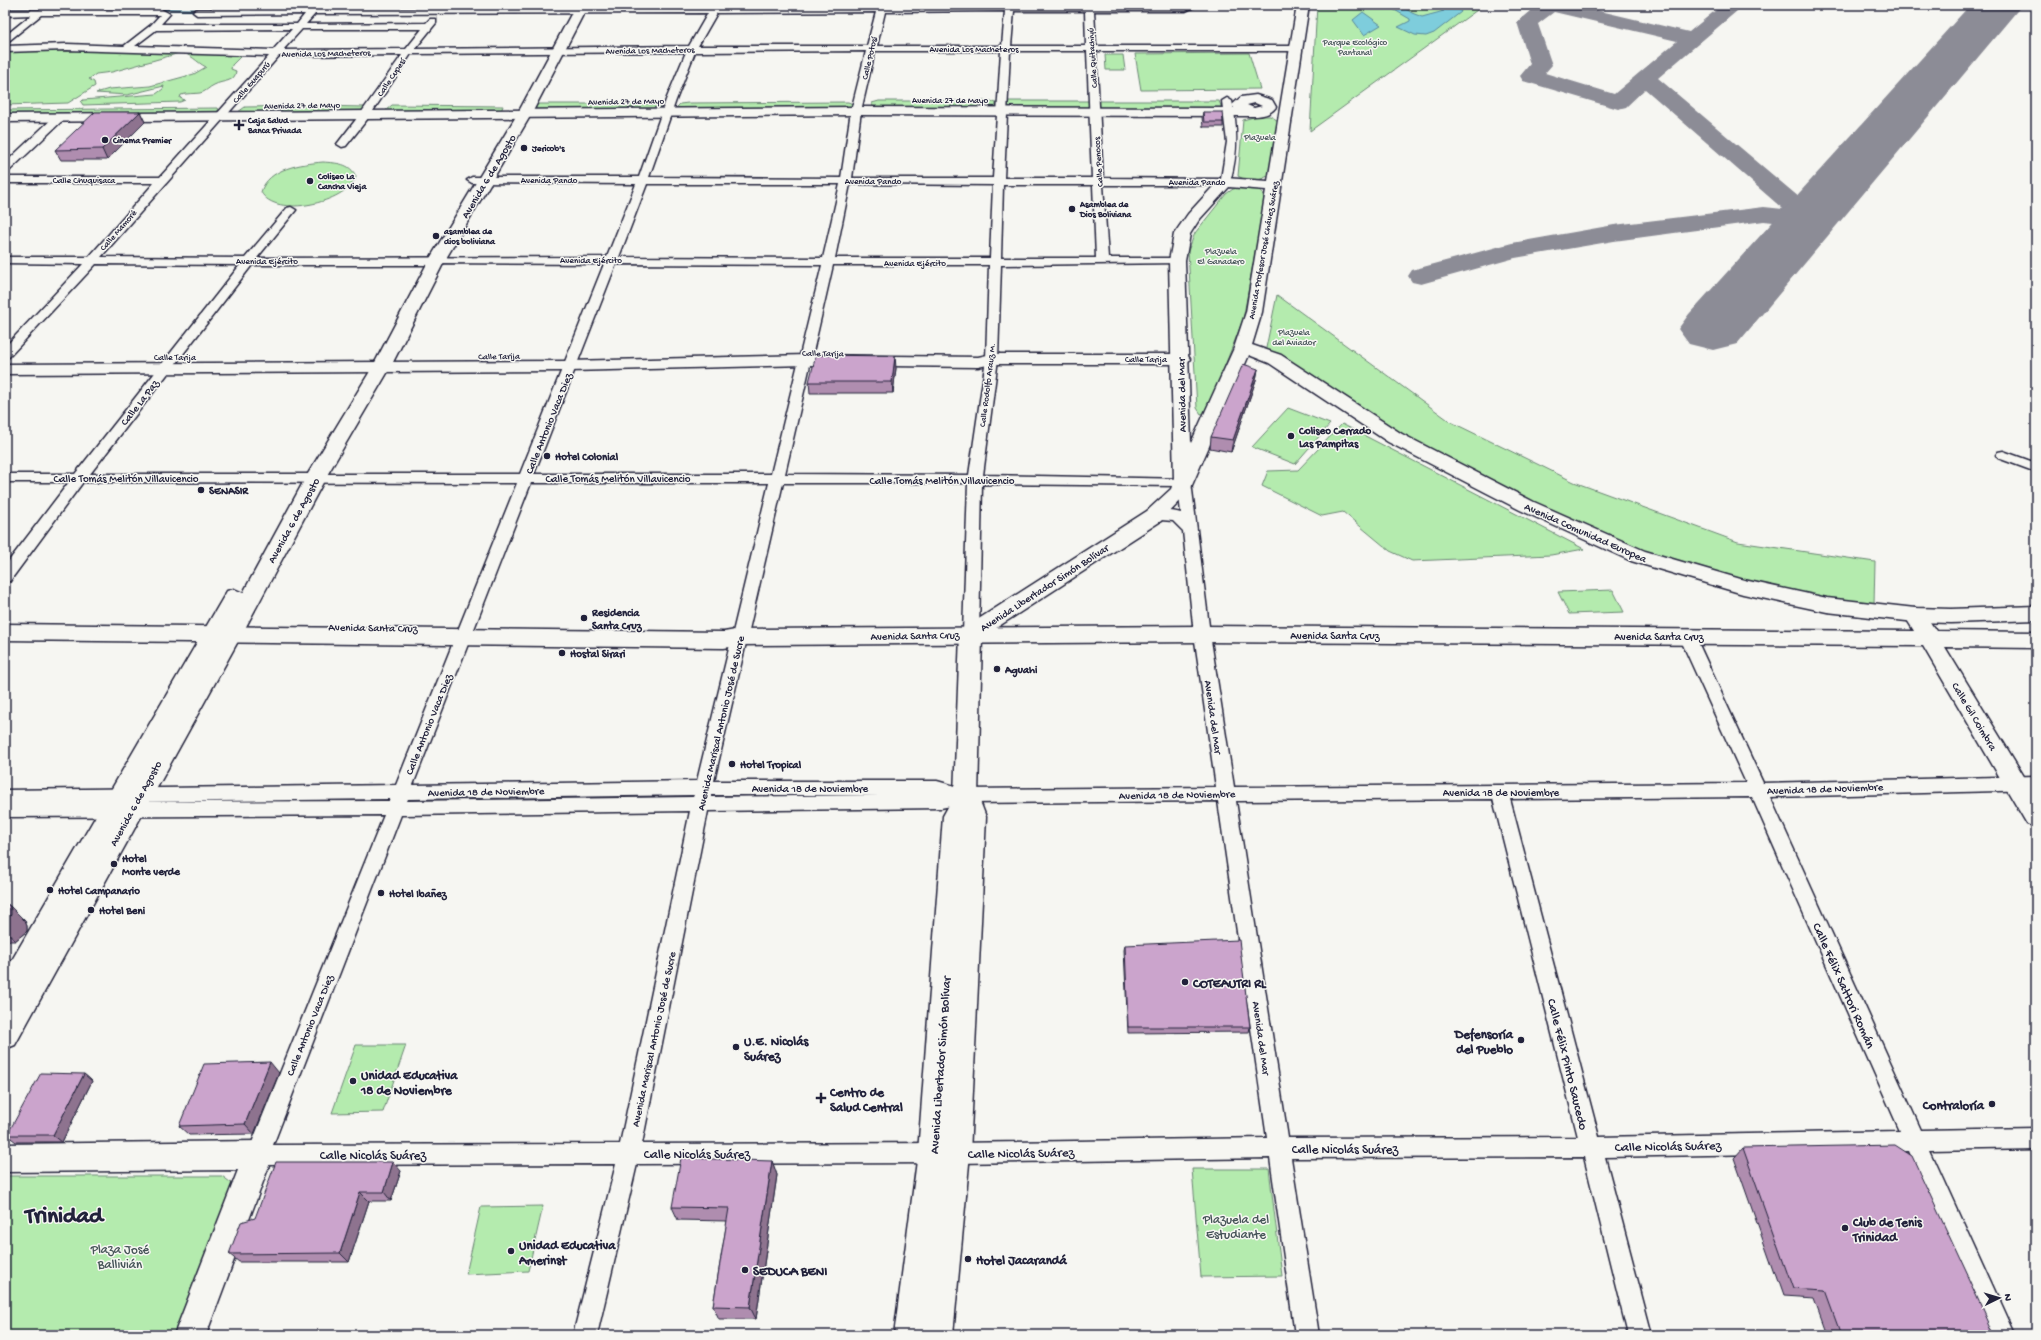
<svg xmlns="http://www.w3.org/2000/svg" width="2041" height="1340" viewBox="0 0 2041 1340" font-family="'Gochi Hand',sans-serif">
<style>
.green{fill:#b4ebae;stroke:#6b8674}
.water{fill:#7ecddc;stroke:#59899c}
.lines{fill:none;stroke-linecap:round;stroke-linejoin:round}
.stream{stroke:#59899c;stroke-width:2.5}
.taxiway{fill:#8c8c96;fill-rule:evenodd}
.runway{fill:#8c8c96;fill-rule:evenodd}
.street-casing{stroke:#22223b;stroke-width:3}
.secondary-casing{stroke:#22223b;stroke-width:3}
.primary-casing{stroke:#22223b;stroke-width:3}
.street{fill:#f6f6f2;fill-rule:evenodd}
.secondary{fill:#f6f6f2;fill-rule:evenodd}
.primary{fill:#f6f6f2;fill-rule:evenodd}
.wall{fill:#af8daf;stroke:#22223b}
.shaded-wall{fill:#8e738f;stroke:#22223b}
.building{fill:#cba4cc;stroke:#22223b}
.poi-dot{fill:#22223b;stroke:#f6f6f2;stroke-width:1.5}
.labels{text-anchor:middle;stroke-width:3;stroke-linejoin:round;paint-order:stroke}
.far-park-label{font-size:9px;fill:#465458;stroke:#f6f6f2}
.far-street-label{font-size:9px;fill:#22223b;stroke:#f6f6f2}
.far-poi-label{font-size:9px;font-weight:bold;fill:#22223b;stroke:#f6f6f2;text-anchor:start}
.street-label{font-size:11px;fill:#22223b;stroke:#f6f6f2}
.poi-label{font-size:11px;font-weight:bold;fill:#22223b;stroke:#f6f6f2;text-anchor:start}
.near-poi-label{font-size:13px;font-weight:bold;fill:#22223b;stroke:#f6f6f2;text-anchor:start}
.near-street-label{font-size:13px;fill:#22223b;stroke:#f6f6f2}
.near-park-label{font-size:13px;fill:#465458;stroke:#f6f6f2}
.near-town-label{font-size:23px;font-weight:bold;fill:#22223b;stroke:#f6f6f2}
</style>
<rect width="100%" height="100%" fill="#f6f6f2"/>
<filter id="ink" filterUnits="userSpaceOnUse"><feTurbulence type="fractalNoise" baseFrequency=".025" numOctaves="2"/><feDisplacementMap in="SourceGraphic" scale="8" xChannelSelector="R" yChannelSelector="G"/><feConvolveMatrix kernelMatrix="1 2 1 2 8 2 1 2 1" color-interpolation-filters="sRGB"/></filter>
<g filter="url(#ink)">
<!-- green -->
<g class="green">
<path d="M1317 5H1484L1310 131Z"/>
<path d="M56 49 243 54 232 65 231 69 236 71C235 83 223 80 214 85 209 87 206 92 200 93 193 94 188 93 181 95L180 98 185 100 180 102 83 105 81 102 83 100 156 94 163 89 164 86 127 95 96 93 109 89 150 86 194 74 206 67C196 62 192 54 180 53L112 72 96 74 89 79 94 82 95 86 68 103 5 105V51Z"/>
<path d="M1249 53 1260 89 1141 90 1135 54Z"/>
<path d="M1105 55H1123L1125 70H1106Z"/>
<path d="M879 101H991L996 103V106L992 109 878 108 872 106V103Z"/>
<path d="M1007 101H1091V110L1007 109Z"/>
<path d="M1099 101H1219L1223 111 1098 110Z"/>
<path d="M848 102 853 104V107L680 110 677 107 680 104 688 103Z"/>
<path d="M534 104H655L661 107 660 109 530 112Z"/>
<path d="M392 105 503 106 501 111H385Z"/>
<path d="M313 106 365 107 360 112 239 114 238 112 245 107Z"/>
<path d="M217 108 219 109 216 113 5 117V110Z"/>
<path d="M1257 116H1270L1282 123 1271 174C1261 181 1249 183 1238 176L1243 120Z"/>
<path d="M323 162C336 163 351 163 356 177 346 203 275 219 261 192 268 168 301 164 323 162Z"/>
<path d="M1243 187 1256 188 1263 193 1264 203 1243 320 1208 408 1206 413 1201 414 1197 408 1188 251 1195 233 1226 194 1233 189Z"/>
<path d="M1277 295 1451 422 1574 482 1738 542 1875 562 1874 604 1827 601 1688 569 1563 519 1418 444 1342 400 1266 348Z"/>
<path d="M1288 408 1330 424 1295 464 1252 447Z"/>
<path d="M1342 424 1584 549 1551 555 1412 561 1390 551 1343 512 1322 516 1262 486 1268 471 1298 470Z"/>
<path d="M1613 590 1624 612 1569 614 1558 592Z"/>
<path d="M356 1045H406L383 1112 332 1113Z"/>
<path d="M1192 1169H1269L1282 1276 1201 1277Z"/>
<path d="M5 1176H222L234 1185 175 1335H5Z"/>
<path d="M543 1206 528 1271 466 1274 481 1207Z"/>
</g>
<!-- water -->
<g class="water">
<path d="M1386 5H1400L1412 13 1422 17 1444 11 1426 5H1443L1460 10 1461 12 1434 33 1426 36 1415 35 1398 27 1410 21V19Z"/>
<path d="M1363 12 1381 25 1364 35 1353 20Z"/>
</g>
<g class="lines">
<!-- stream -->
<g class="stream">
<path d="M156 9 202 10"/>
<path d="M5 10H28"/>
</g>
<!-- taxiway -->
<path class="taxiway" d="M1537 5H1575L1689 32 1722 5H1744L1658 78 1819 214 1822 219 1819 224 1810 226 1764 221 1614 241 1515 258 1421 284 1412 282 1408 276 1412 270 1512 243 1614 225 1764 207 1783 209 1645 89 1626 107 1618 109 1523 81 1520 76 1530 64 1517 22ZM1554 12 1677 41 1614 94 1545 73 1552 65 1538 24Z"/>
<!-- runway -->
<path class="runway" d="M1970 5H2022L1737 344 1713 350 1689 344 1678 329 1689 314Z"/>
<defs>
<g id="street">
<path d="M313 5H319V9L1198 5 1186 11H1094L1096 46H1299V50L1296 51H1096L1103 178 1221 179 1227 142 1222 101 1227 98 1232 101C1238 129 1238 154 1230 182L1225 185H1103L1108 258H1177L1181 259 1183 261 1181 263 1001 265 998 359 983 475 1189 479 1191 482 1210 634 1234 787 1746 783 1679 636 1681 632 1687 630 1693 632 1695 636 1763 783 2036 776V790L1770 797 1921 1130 2036 1128V1148L1930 1150 2014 1335H1990L1909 1151 1605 1157 1652 1335H1628L1584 1157 1291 1158 1319 1335H1295L1270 1158 955 1163 637 1164 597 1335H573L616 1164 258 1165 250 1162 247 1155 384 815 5 817V790L396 785 517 483 83 482 10 581 5 582V566L69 482H5V474H75L240 265 96 264 9 357 5 358V347L83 264 5 263V257H89L154 183H5V177H160L269 56 67 50 5 52V46L67 44 124 46 151 25 160 15H41L5 44V36L31 15 5 16V10L161 9 170 14 161 24H297L305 14 197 15 193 12 197 9H310ZM1005 11 1002 46H877L885 12ZM1014 11H1085L1086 46H1011ZM876 12 867 46H698L717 13ZM708 13 689 46 415 49 436 23V19H430L426 23 306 24 315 14ZM292 29 273 50 135 46 156 30ZM302 29H422L406 49 283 50ZM866 51 851 111 841 178 649 177 676 100 695 52ZM875 51H1001L993 178H852L861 111ZM1010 51H1087L1092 178H1004ZM686 52 666 100 639 177H472L467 180 472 183 636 184 607 257 257 258 296 210 291 207 287 208 245 258 101 257 279 56 402 55 361 113 337 144 342 147 346 146 369 117 411 54ZM647 184H840L823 258 619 257ZM850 184 993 185 990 258H835ZM1003 185H1093L1096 258H1001ZM437 263 604 264 520 474H90L252 265H425ZM616 264 822 265 771 474H534ZM833 265H989L986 359 969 475 785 474ZM531 483H769L697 781 413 785ZM783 483H968L963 634 965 638 971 640 977 638 979 634 982 484 1178 486 1181 513C1170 510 1159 510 1149 513L1147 516 1149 519 1173 521 1183 531 1194 634 1216 787 965 789 937 781H714ZM694 795 693 797 407 801 408 799ZM711 795H880L711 797ZM1752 797 1900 1131 1599 1137 1510 799ZM390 799 389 801 123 802ZM1493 799 1578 1137 1288 1138 1236 801ZM1218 801 1267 1138 955 1143 642 1144 708 811 941 808 966 803ZM690 811 620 1144 273 1145 401 815Z"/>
<path d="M60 114 65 117 64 119 9 171 5 172V163L56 115Z"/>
<path d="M2003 451 2036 463V472L1998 458 1996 455 1998 452Z"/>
</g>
<g id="secondary">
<path d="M1256 95 1272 100 1276 107C1271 114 1262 116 1254 116L856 115 5 122V114L856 107 1234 108 1232 105 1241 97ZM1255 103 1262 106 1254 108 1247 105Z"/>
<path d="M992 354H1181L1187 355 1190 359 1187 363 1181 364H992L978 367 806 365 570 371 5 374V364L570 361 806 355 978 357Z"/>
<path d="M1915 608 1922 610 1936 631 2036 632V648L1945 647 2036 796V827L2027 824 1923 646 1202 642 741 645 724 648 5 640V624L724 632 741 629 1202 626 1914 631 1904 615 1908 610Z"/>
</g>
<g id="primary">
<path d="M576 5H588L532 113 445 260 390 368 326 477 242 634 15 1045 5 1049V972L227 591 234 589 243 593 306 477 372 368 429 260 518 113Z"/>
<path d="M1297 5H1309L1262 312 1252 345 1281 355 1402 434 1534 502 1645 551 1744 580 1827 598 1915 608 1951 609 2036 606V620L1951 623 1915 622 1827 612 1743 594 1631 561 1520 510 1388 442 1269 363 1249 355 1189 492 1161 521 982 637 978 796 986 817 970 1153 953 1335H894L918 1153 943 816 954 796 960 634 963 629 1147 511 1171 489 1174 481 1169 261 1174 234 1188 214 1220 179 1225 178 1268 181ZM1229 187 1266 190 1246 312 1234 348 1191 443 1185 261 1190 234 1199 220Z"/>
<path d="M258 1141 268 1145 273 1155 206 1335H174L238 1170 5 1172V1144Z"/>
</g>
</defs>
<!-- street casing -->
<use href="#street" class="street-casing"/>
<!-- secondary casing -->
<use href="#secondary" class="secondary-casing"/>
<!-- primary casing -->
<use href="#primary" class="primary-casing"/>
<!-- street -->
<use href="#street" class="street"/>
<!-- secondary -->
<use href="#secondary" class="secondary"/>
<!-- primary -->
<use href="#primary" class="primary"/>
</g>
<!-- wall -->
<g class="wall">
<path d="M140 112 145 122 107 160H61L55 150Z"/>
<path d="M1203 112 1223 122V127H1203L1202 117Z"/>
<path d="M896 368 893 393H810L809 382Z"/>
<path d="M1258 369 1256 380 1231 452 1210 448 1211 437Z"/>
<path d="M5 905H9L25 921 27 926V931L15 941H5Z"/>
<path d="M1125 945 1250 1027 1249 1032 1128 1033 1124 950Z"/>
<path d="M279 1073 254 1134 189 1135 179 1126Z"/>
<path d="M84 1074 92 1081 62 1142H16L7 1135Z"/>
<path d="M1743 1148 1995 1335H1827L1814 1299 1783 1297 1734 1158Z"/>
<path d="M772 1161 777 1175 756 1319H719L713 1306 727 1221 678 1220 672 1207Z"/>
<path d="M401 1171 391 1201H369L349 1262H239L229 1254Z"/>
</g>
<!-- shaded-wall -->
<g class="shaded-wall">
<path d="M140 112 145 122 107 160 102 149Z"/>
<path d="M895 356 896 368 893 393 892 382Z"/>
<path d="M1258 369 1256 380 1231 452 1233 440Z"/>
<path d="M9 905 25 921 27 926V931L15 941 5 930V920Z"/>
<path d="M270 1062 279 1073 254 1134 245 1124Z"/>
<path d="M84 1074 92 1081 62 1142 53 1135Z"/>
<path d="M772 1161 777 1175 756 1319 750 1307Z"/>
<path d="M393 1162 401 1171 391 1201 384 1192Z"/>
<path d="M360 1192 369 1201 349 1262 340 1253Z"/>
</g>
<!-- building -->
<g class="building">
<path d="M95 112H140L102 149 55 150Z"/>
<path d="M1203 112H1222L1223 122H1204Z"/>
<path d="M816 355 895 356 892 382H809Z"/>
<path d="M1243 364 1258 369 1233 440 1211 437Z"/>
<path d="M5 905H9L11 910V915L5 920Z"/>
<path d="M1239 940 1250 1027H1128L1125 945Z"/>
<path d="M270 1062 245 1124 179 1126 204 1064Z"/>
<path d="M41 1073 84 1074 53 1135H7Z"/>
<path d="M1895 1145 1912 1156 1978 1298 1995 1335H1841L1825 1291 1793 1289 1743 1148Z"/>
<path d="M681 1158 772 1161 750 1307 713 1306 729 1208 672 1207Z"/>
<path d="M276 1162H393L384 1192H360L340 1253 229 1254 241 1222 255 1218Z"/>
</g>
</g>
<!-- markers -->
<g class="poi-dot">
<path d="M237 119h4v4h4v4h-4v4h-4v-4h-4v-4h4z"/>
<circle cx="105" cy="140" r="4"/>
<circle cx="524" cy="148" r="4"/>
<circle cx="310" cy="181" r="4"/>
<circle cx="1072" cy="209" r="4"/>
<circle cx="436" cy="236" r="4"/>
<circle cx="1291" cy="436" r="4"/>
<circle cx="547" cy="456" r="4"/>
<circle cx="201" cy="490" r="4"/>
<circle cx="584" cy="618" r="4"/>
<circle cx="562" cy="653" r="4"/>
<circle cx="997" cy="669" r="4"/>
<circle cx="732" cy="764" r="4"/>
<circle cx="114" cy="864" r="4"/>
<circle cx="50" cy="890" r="4"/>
<circle cx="381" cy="893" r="4"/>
<circle cx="91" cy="910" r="4"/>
<circle cx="1185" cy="982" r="4"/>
<circle cx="1521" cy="1040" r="4"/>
<circle cx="736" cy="1047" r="4"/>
<circle cx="353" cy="1081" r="4"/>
<path d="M819 1092h4v4h4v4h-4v4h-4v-4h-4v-4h4z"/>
<circle cx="1992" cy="1104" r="4"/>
<circle cx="1845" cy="1228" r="4"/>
<circle cx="511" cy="1251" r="4"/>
<circle cx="968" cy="1259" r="4"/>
<circle cx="745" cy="1270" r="4"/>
</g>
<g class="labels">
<!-- far-park labels -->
<g class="far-park-label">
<text x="1355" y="45">Parque Ecológico<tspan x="1355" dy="10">Pantanal</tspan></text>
<text x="1260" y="140">Plazuela</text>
<text x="1221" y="254">Plazuela<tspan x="1221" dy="10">El Ganadero</tspan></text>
<text x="1294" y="335">Plazuela<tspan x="1294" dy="10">del Aviador</tspan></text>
</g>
<!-- far-street labels -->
<g class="far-street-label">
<text x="974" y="52">Avenida Los Macheteros</text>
<text transform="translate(650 50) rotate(-1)" y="3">Avenida Los Macheteros</text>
<text transform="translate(326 53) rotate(-1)" y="3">Avenida Los Macheteros</text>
<text transform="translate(869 58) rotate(-77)" y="3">Calle Potosí</text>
<text transform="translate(1092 58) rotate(-94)" y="3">Calle Quitachiyú</text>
<text transform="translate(391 77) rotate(-56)" y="3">Calle Cupesí</text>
<text transform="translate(251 82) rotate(-49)" y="3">Calle Guapurú</text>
<text x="950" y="103">Avenida 27 de Mayo</text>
<text transform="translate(626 101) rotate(-1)" y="3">Avenida 27 de Mayo</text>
<text transform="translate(302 105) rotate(-1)" y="3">Avenida 27 de Mayo</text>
<text transform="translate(1098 162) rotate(-94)" y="3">Calle Penocos</text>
<text x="84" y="183">Calle Chuquisaca</text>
<text x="549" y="183">Avenida Pando</text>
<text x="873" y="184">Avenida Pando</text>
<text x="1197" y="185">Avenida Pando</text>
<text transform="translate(118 230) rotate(-49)" y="3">Calle Mamoré</text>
<text transform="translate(1263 250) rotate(-80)" y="3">Avenida Profesor José Chávez Suárez</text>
<text x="591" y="263">Avenida Ejército</text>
<text x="267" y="264">Avenida Ejército</text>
<text x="915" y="266">Avenida Ejército</text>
<text transform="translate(823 353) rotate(1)" y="3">Calle Tarija</text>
<text transform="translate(499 356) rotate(-1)" y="3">Calle Tarija</text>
<text x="175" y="360">Calle Tarija</text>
<text x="1146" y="362">Calle Tarija</text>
<text transform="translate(987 385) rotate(-83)" y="3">Calle Rodolfo Arauz M.</text>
</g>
<!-- far-poi labels -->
<g class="far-poi-label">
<text x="248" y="123">Caja Salud<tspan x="248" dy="10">Banca Privada</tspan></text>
<text x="113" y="143">Cinema Premier</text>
<text x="532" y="151">Jericob's</text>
<text x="318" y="179">Coliseo La<tspan x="318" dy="10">Cancha Vieja</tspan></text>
<text x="1080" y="207">Asamblea de<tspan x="1080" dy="10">Dios Boliviana</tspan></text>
<text x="444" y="234">asamblea de<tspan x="444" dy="10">dios boliviana</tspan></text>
</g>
<!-- street labels -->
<g class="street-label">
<text transform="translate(488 176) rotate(-59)" y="4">Avenida 6 de Agosto</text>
<text transform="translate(1181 395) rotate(-91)" y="4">Avenida del Mar</text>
<text transform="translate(139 402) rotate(-52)" y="4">Calle La Paz</text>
<text transform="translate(548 423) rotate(-68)" y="4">Calle Antonio Vaca Diez</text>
<text x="126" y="482">Calle Tomás Melitón Villavicencio</text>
<text x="618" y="482">Calle Tomás Melitón Villavicencio</text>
<text x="942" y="484">Calle Tomás Melitón Villavicencio</text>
<text transform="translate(293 520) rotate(-61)" y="4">Avenida 6 de Agosto</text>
<text transform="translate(1586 532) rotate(24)" y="4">Avenida Comunidad Europea</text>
<text transform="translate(1044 587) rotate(-33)" y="4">Avenida Libertador Simón Bolívar</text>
<text transform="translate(373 627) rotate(1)" y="4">Avenida Santa Cruz</text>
<text transform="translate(915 635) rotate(-1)" y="4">Avenida Santa Cruz</text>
<text x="1335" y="639">Avenida Santa Cruz</text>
<text x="1659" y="640">Avenida Santa Cruz</text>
<text transform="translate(1975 716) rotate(59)" y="4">Calle Gil Coimbra</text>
<text transform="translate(1214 717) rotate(82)" y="4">Avenida del Mar</text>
<text transform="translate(720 723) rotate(-77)" y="4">Avenida Mariscal Antonio José de Sucre</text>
<text transform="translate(428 724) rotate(-68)" y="4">Calle Antonio Vaca Diez</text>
<text x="810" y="792">Avenida 18 de Noviembre</text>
<text transform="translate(1825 788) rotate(-2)" y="4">Avenida 18 de Noviembre</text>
<text transform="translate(486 791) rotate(-1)" y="4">Avenida 18 de Noviembre</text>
<text x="1501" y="796">Avenida 18 de Noviembre</text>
<text transform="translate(1177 794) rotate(-1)" y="4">Avenida 18 de Noviembre</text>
<text transform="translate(135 803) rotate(-61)" y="4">Avenida 6 de Agosto</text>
<text transform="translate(309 1025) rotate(-68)" y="4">Calle Antonio Vaca Diez</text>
<text transform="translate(1262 1038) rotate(82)" y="4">Avenida del Mar</text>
<text transform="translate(653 1039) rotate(-78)" y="4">Avenida Mariscal Antonio José de Sucre</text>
</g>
<!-- poi labels -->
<g class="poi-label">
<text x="1299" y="434">Coliseo Cerrado<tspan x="1299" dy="13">Las Pampitas</tspan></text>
<text x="555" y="460">Hotel Colonial</text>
<text x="209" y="494">SENASIR</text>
<text x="592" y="616">Residencia<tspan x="592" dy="13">Santa Cruz</tspan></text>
<text x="570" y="657">Hostal Sirari</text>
<text x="1005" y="673">Aguahi</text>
<text x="740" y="768">Hotel Tropical</text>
<text x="122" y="862">Hotel<tspan x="122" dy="13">Monte verde</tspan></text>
<text x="58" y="894">Hotel Campanario</text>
<text x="389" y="897">Hotel Ibañez</text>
<text x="99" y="914">Hotel Beni</text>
</g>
<!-- near-poi labels -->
<g class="near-poi-label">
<text x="1193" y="987">COTEAUTRI RL</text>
<text x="1513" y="1038" text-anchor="end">Defensoría<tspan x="1513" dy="15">del Pueblo</tspan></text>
<text x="744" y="1045">U.E. Nicolás<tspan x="744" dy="15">Suárez</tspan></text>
<text x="361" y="1079">Unidad Educativa<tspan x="361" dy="15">18 de Noviembre</tspan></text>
<text x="830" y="1096">Centro de<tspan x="830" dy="15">Salud Central</tspan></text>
<text x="1984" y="1109" text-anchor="end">Contraloría</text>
<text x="1853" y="1226">Club de Tenis<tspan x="1853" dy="15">Trinidad</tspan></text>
<text x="519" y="1249">Unidad Educativa<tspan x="519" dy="15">Amerinst</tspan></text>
<text x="976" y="1264">Hotel Jacarandá</text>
<text x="753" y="1275">SEDUCA BENI</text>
</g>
<!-- near-street labels -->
<g class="near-street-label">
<text transform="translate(1845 985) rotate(66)" y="5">Calle Félix Sattori Román</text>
<text transform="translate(1569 1064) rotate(76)" y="5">Calle Félix Pinto Saucedo</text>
<text transform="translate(939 1065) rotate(-86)" y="5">Avenida Libertador Simón Bolívar</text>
<text transform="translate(1668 1145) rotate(-1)" y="5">Calle Nicolás Suárez</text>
<text x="1345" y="1153">Calle Nicolás Suárez</text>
<text transform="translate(1021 1152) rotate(-1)" y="5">Calle Nicolás Suárez</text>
<text x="697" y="1158">Calle Nicolás Suárez</text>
<text x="373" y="1159">Calle Nicolás Suárez</text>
</g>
<!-- near-park labels -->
<g class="near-park-label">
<text x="1236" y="1223">Plazuela del<tspan x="1236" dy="15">Estudiante</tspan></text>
<text x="120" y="1253">Plaza José<tspan x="120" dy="15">Ballivián</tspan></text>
</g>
<!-- near-town labels -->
<g class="near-town-label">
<text x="64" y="1222">Trinidad</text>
</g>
</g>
<!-- margin -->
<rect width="2041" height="1340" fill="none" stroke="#f6f6f2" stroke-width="20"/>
<rect x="10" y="10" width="2021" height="1320" fill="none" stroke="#22223b" stroke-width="1.5" filter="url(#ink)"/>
<!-- north arrow -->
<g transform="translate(1999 1298) rotate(85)" stroke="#f6f6f2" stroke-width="3" paint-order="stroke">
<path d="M0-3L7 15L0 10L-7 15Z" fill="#22223b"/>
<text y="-6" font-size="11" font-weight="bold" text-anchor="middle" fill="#22223b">N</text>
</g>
</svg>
